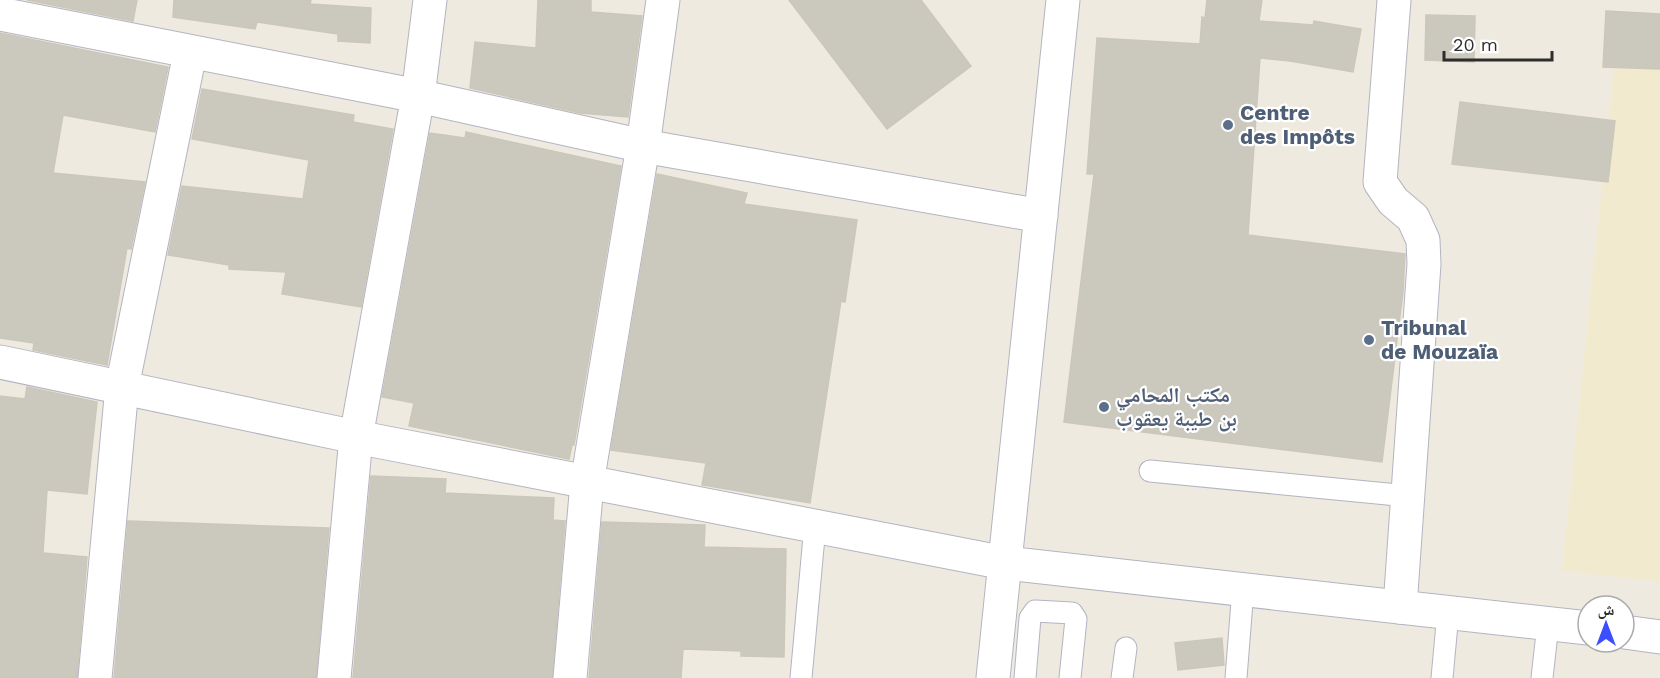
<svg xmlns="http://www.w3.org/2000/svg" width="1660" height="678" viewBox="0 0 1660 678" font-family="'Work Sans','Noto Naskh Arabic',sans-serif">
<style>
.education{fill:#f1eacf}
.building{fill:#cbc8be;stroke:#cbc7b9;stroke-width:1.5}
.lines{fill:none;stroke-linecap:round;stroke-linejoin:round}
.lane-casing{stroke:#b3b4c1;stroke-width:23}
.street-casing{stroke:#b3b4c1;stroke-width:35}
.secondary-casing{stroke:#b3b4c1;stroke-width:35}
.lane{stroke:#fff;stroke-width:21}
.street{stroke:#fff;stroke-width:33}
.secondary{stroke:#fff;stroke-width:33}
.service-dot{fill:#5c6f8a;stroke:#fff;stroke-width:2}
.labels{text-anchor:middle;stroke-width:4.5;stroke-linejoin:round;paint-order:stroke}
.service-label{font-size:21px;font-weight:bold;fill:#4e5e75;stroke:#fff;text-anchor:start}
</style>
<rect width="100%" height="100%" fill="#efeae0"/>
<!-- education -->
<path class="education" d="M1615 60 1660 64V581L1562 571Z"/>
<!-- building -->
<g class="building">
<path d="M27 0H137L133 21Z"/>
<path d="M174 0H311L310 4 371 8 370 43 338 41V34L257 22 255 29 173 17Z"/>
<path d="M538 0H591V12L642 16 628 117 580 113 470 88 475 42 536 48Z"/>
<path d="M789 0H921L971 66 887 129Z"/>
<path d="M1207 0H1262L1259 21 1313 25 1314 21 1361 29 1353 72 1290 61 1260 58 1248 235 1405 254 1403 292 1382 462 1064 422 1094 174H1087L1097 38 1200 44 1202 17 1205 18Z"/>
<path d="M1606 11 1660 14V69L1603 67Z"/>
<path d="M1426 15 1475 16 1474 62 1425 60Z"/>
<path d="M0 33 168 67 155 132 63 115 53 173 145 182 131 249 127 248 107 365 33 350 34 343 0 338Z"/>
<path d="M202 89 354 115 353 122 393 129 361 307 282 294 286 272 229 269V265L168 255 182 186 303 199 309 160 192 139Z"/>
<path d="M1460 102 1615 121 1608 182 1452 164Z"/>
<path d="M466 132 621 166 574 445H572L569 459 409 426 414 403 382 397 430 133 465 138Z"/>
<path d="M657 174 747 193 744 204 857 220 845 302 841 301 810 503 702 485 706 463 611 450Z"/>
<path d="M27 387 97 402 87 494 47 490 43 553 87 557 77 678H0V396L25 399Z"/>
<path d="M371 476 446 479 445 493 554 498 553 520 565 521 552 678H353Z"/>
<path d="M128 521 329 528 316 678H114Z"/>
<path d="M602 522 705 525 704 547 786 549 784 657 741 656V651L683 649 681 678H589Z"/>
<path d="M1222 638 1224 665 1178 670 1175 643Z"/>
</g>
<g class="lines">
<defs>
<g id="lane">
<path d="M1150 471 1408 496"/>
<path d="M801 678 815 526"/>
<path d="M1025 678 1030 618 1035 611 1072 613 1076 619 1070 678"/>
<path d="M1122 678 1126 648"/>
<path d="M1236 678 1243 589"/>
<path d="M1442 678 1448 613"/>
<path d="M1542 678 1548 624"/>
</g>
<g id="street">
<path d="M1394 0 1380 182 1393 201 1413 218 1423 240 1424 264 1400 607"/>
<path d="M0 14 418 96 643 146 1041 216"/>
<path d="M0 362 356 437 1005 563 1588 628"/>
<path d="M1624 632 1660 637"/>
<path d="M95 678 122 387 190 53"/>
<path d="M334 678 356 437 418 96 430 0"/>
<path d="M570 678 587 483 643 146 663 0"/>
</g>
<path id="secondary" d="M993 678 1063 0"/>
</defs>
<!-- lane casing -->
<use href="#lane" class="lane-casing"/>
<!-- street casing -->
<use href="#street" class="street-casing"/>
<!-- secondary casing -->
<use href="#secondary" class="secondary-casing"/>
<!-- lane -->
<use href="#lane" class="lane"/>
<!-- street -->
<use href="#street" class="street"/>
<!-- secondary -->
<use href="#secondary" class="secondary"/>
</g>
<!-- markers -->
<g class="service-dot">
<circle cx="1228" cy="125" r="6"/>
<circle cx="1369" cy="340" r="6"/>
<circle cx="1104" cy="407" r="6"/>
</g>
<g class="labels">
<!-- service labels -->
<g class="service-label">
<text x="1240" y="120">Centre<tspan x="1240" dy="24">des Impôts</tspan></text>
<text x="1381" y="335">Tribunal<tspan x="1381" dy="24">de Mouzaïa</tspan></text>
<text x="1116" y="402">مكتب المحامي<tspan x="1116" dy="24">بن طيبة يعقوب</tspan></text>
</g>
</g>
<!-- north arrow -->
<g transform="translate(1606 624)"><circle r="28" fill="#ffffff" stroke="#ababab" stroke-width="1.5"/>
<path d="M0-4.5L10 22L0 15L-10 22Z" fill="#3d4eff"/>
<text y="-9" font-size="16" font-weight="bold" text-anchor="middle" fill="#2d2d2d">ش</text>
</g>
<!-- scale -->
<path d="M1444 51v9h108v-9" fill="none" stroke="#2d2d2d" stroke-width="3"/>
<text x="1453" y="51" font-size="18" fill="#2d2d2d" stroke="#ffffff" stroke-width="4.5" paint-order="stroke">20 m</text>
</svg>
